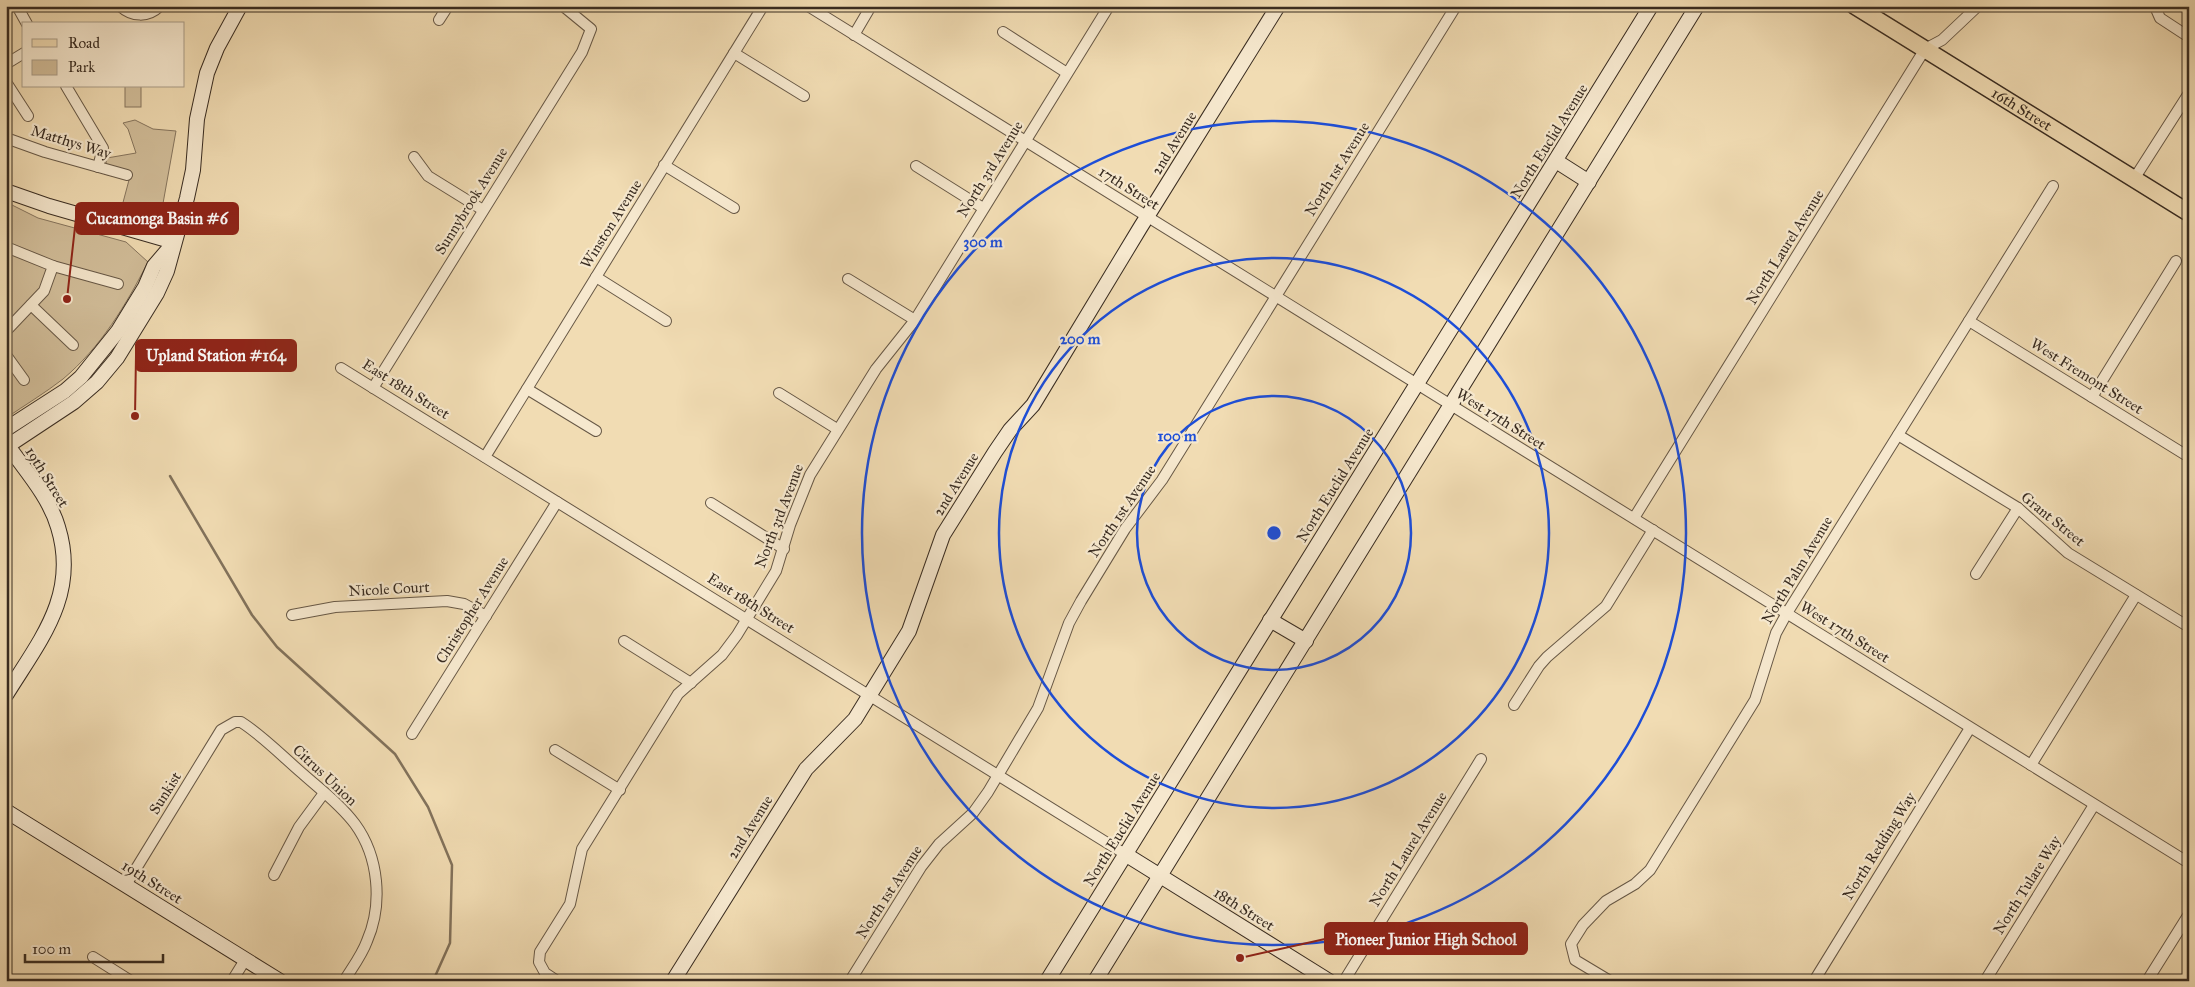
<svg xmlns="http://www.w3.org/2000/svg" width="2195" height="987" viewBox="0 0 2195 987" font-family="'IM FELL Great Primer',serif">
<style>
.green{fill:#d2be9a;stroke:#86755e}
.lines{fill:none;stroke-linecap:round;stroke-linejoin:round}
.stream{stroke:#82725b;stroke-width:2.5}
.street-casing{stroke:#675846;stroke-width:12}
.secondary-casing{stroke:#392c21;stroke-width:16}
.primary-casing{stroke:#392c21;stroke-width:19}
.street{stroke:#f6e8ce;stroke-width:10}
.secondary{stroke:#f6e8ce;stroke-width:14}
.primary{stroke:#f1dcb3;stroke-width:16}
.ring{fill:none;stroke:#1d4ed8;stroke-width:2.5}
.labels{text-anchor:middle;stroke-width:4.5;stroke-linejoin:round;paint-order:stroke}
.street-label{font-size:15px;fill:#392c21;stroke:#f6e8ce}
.centre{fill:#1d4ed8;stroke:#f6e8ce;stroke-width:2.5}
.ring-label{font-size:15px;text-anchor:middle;font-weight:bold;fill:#1d4ed8;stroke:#f6e8ce;stroke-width:4.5;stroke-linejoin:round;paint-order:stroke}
.leader{fill:none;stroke:#8f2418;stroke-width:2}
.callout-dot{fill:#8f2418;stroke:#f6e8ce;stroke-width:2}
.callout{fill:#8f2418;stroke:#8f2418;stroke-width:2}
.callout-label{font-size:16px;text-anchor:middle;font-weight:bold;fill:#fff}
</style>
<rect width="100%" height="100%" fill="#f1dcb3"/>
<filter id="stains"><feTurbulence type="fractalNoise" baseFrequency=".004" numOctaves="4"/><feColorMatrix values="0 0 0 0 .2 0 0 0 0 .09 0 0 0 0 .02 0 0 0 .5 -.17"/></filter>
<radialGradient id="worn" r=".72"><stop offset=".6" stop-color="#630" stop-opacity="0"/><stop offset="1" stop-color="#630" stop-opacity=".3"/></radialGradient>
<!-- green -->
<g class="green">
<rect x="125" y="86" width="16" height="21"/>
<path d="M135 120 153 129 176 131 162 209 149 216 121 210 129 180 104 174 107 158 136 153 128 129 123 123Z"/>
<path d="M6 202 38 218 126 242 148 262C126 305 101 347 63 379 45 393 25 405 6 418Z"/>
</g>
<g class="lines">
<!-- stream -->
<path class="stream" d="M170 476 252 615 277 647 395 754 428 807 452 865 450 943 433 981"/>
<defs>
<g id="street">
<path d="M17 6 27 24"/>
<path d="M120 6C132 17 148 18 160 6"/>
<path d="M808 6 2189 863"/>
<path d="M2157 6 2156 9 2160 18 2189 37"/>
<path d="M439 20 448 6"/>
<path d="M1003 32 1067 73"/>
<path d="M854 35 871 6"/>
<path d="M734 53 804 96"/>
<path d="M6 64 24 53"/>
<path d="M6 82 28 116"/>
<path d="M66 86 103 148 98 167"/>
<path d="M6 138 45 152 127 175"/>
<path d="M414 157 428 176 483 210"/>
<path d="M664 165 734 208"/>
<path d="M916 166 983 208"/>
<path d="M2134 179 2189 93"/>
<path d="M6 247 53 266 44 291 6 331"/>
<path d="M53 266 118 284"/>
<path d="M596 277 666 321"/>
<path d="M848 279 915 320"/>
<path d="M31 305 73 345"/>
<path d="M1969 321 2189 457"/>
<path d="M6 355 24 380"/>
<path d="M341 368 1125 854"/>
<path d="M373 388 582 52 591 29 563 6"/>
<path d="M527 389 596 431"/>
<path d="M779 393 837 429"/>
<path d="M2092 397 2176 261"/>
<path d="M1898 435 2018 508 2068 553 2189 627"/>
<path d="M485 457 763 6"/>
<path d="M711 503 784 549"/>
<path d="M1634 518 1925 49 1942 40 1978 6"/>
<path d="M1976 574 2018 508"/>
<path d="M292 615 335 607 447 601 464 604 486 616"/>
<path d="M624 641 691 683"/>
<path d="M1514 705 1539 666 1547 657 1606 606 1653 530"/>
<path d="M412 734 557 502"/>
<path d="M555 750 620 790"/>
<path d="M2031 765 2136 595"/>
<path d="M274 875 299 827 324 793"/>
<path d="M126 885 221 730 235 722H241C263 736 283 757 303 774 321 790 341 805 355 824 379 857 383 904 367 941 362 955 352 968 344 981"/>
<path d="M93 957 131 981"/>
<path d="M232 981 245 960"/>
<path d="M557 981 545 973 539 962 540 952 570 904 582 849 678 694 722 655 737 635 776 571 790 525 810 475 876 369 915 320 1109 6"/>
<path d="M850 981 921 867 939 844 973 813 988 792 1038 708 1069 623 1081 601 1125 529 1162 480 1456 6"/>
<path d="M1344 981 1481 759"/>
<path d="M1610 981 1575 960 1571 944 1583 925 1606 901 1635 884 1650 870 1755 700 1776 633 1787 613 2053 186"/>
<path d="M1814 981 1970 728"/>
<path d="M1985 981 2094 805"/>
<path d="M2147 981 2189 914"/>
</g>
<g id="secondary">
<path d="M1556 161 1589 182"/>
<path d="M6 191 49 206 174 242"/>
<path d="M6 429 65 391 81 377 118 331 145 287 154 266 172 245"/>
<path d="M6 443C24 469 49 496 58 527 79 595 40 640 6 695"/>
<path d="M6 447 74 402 97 382 117 358 157 293 167 271 187 198 193 170 197 119 207 73 217 48 240 6"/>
<path d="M1270 620 1306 641"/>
<path d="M6 811 280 981"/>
<path d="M1125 854 1329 981"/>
<path d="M673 981 806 769 855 719 909 631 943 535 995 452 1010 430 1033 405 1140 228 1278 6"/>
<path d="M1047 981 1651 6"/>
<path d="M1095 981 1697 6"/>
</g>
<g id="primary">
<path id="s1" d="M1855 6 2189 213"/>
</g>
</defs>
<!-- street casing -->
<use href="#street" class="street-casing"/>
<!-- secondary casing -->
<use href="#secondary" class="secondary-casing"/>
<!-- primary casing -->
<use href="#primary" class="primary-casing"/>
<!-- street -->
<use href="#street" class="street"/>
<!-- secondary -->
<use href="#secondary" class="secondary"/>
<!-- primary -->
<use href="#primary" class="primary"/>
</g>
<!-- distance rings -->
<g class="ring">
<circle cx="1274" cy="533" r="137"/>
<circle cx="1274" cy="533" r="275"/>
<circle cx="1274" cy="533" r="412"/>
</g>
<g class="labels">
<!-- street labels -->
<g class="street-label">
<text dy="5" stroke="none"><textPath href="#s1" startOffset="196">16th Street</textPath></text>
<text transform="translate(1549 141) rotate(-58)" y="5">North Euclid Avenue</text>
<text transform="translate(71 142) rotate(17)" y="5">Matthys Way</text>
<text transform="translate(1174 143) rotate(-58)" y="5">2nd Avenue</text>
<text transform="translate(990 169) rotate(-58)" y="5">North 3rd Avenue</text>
<text transform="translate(1337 169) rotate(-58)" y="5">North 1st Avenue</text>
<text transform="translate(1129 188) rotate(32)" y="5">17th Street</text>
<text transform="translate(471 201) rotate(-58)" y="5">Sunnybrook Avenue</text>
<text transform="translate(611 224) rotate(-58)" y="5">Winston Avenue</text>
<text transform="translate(1785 247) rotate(-58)" y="5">North Laurel Avenue</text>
<text transform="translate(2087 376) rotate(32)" y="5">West Fremont Street</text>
<text transform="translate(406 389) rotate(32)" y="5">East 18th Street</text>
<text transform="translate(1501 419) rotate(32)" y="5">West 17th Street</text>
<text transform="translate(47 477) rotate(58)" y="5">19th Street</text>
<text transform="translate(956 484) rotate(-58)" y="5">2nd Avenue</text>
<text transform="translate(1335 485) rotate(-58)" y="5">North Euclid Avenue</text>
<text transform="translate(1122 511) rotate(-56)" y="5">North 1st Avenue</text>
<text transform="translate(779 516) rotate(-69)" y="5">North 3rd Avenue</text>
<text transform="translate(2053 519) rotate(39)" y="5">Grant Street</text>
<text transform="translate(1797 570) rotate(-59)" y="5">North Palm Avenue</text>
<text transform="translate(389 589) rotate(-3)" y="5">Nicole Court</text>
<text transform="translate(751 603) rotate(32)" y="5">East 18th Street</text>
<text transform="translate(472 610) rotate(-58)" y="5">Christopher Avenue</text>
<text transform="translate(1845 632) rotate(32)" y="5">West 17th Street</text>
<text transform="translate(325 775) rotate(43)" y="5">Citrus Union</text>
<text transform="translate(165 793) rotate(-58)" y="5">Sunkist</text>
<text transform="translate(750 827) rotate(-58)" y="5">2nd Avenue</text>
<text transform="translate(1122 829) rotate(-58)" y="5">North Euclid Avenue</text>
<text transform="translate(1879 846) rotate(-58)" y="5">North Redding Way</text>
<text transform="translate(1408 849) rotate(-58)" y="5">North Laurel Avenue</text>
<text transform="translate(152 882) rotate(32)" y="5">19th Street</text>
<text transform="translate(2027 885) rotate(-58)" y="5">North Tulare Way</text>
<text transform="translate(889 892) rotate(-57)" y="5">North 1st Avenue</text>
<text transform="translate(1244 909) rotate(32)" y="5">18th Street</text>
</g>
</g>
<circle cx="1274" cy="533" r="8" class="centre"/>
<g class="ring-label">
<text x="983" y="247">300 m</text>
<text x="1080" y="344">200 m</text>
<text x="1177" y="441">100 m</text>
</g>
<!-- callouts -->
<path class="leader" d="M67 299L76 218M135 416L136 355M1240 958L1325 939"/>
<g class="callout-dot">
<circle cx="67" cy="299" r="5"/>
<circle cx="135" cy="416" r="5"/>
<circle cx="1240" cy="958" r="5"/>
</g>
<g class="callout">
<rect x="76" y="203" width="162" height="31" rx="5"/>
<rect x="136" y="340" width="160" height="31" rx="5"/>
<rect x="1325" y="923" width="202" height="31" rx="5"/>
</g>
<g class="callout-label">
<text x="157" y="224">Cucamonga Basin #6</text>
<text x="216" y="361">Upland Station #164</text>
<text x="1426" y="945">Pioneer Junior High School</text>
</g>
<!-- margin -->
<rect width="2195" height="987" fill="none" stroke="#f1dcb3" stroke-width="25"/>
<rect x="8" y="8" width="2180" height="972" fill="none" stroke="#392c21" stroke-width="2.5"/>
<rect x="12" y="12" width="2170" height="962" fill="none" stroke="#392c21"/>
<!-- legend -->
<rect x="22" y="22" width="162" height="65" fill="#f6e8ce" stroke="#aa9d89"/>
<rect x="32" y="39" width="25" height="8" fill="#f1dcb3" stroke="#aa9d89"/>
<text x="68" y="48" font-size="15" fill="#392c21">Road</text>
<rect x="32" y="60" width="25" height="15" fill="#d2be9a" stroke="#aa9d89"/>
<text x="68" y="72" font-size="15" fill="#392c21">Park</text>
<!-- scale -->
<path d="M25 954v8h138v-8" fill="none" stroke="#392c21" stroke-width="2.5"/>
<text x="32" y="954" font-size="15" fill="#392c21" stroke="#f6e8ce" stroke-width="4" paint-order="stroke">100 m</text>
<rect width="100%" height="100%" filter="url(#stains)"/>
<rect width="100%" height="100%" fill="url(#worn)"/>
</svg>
